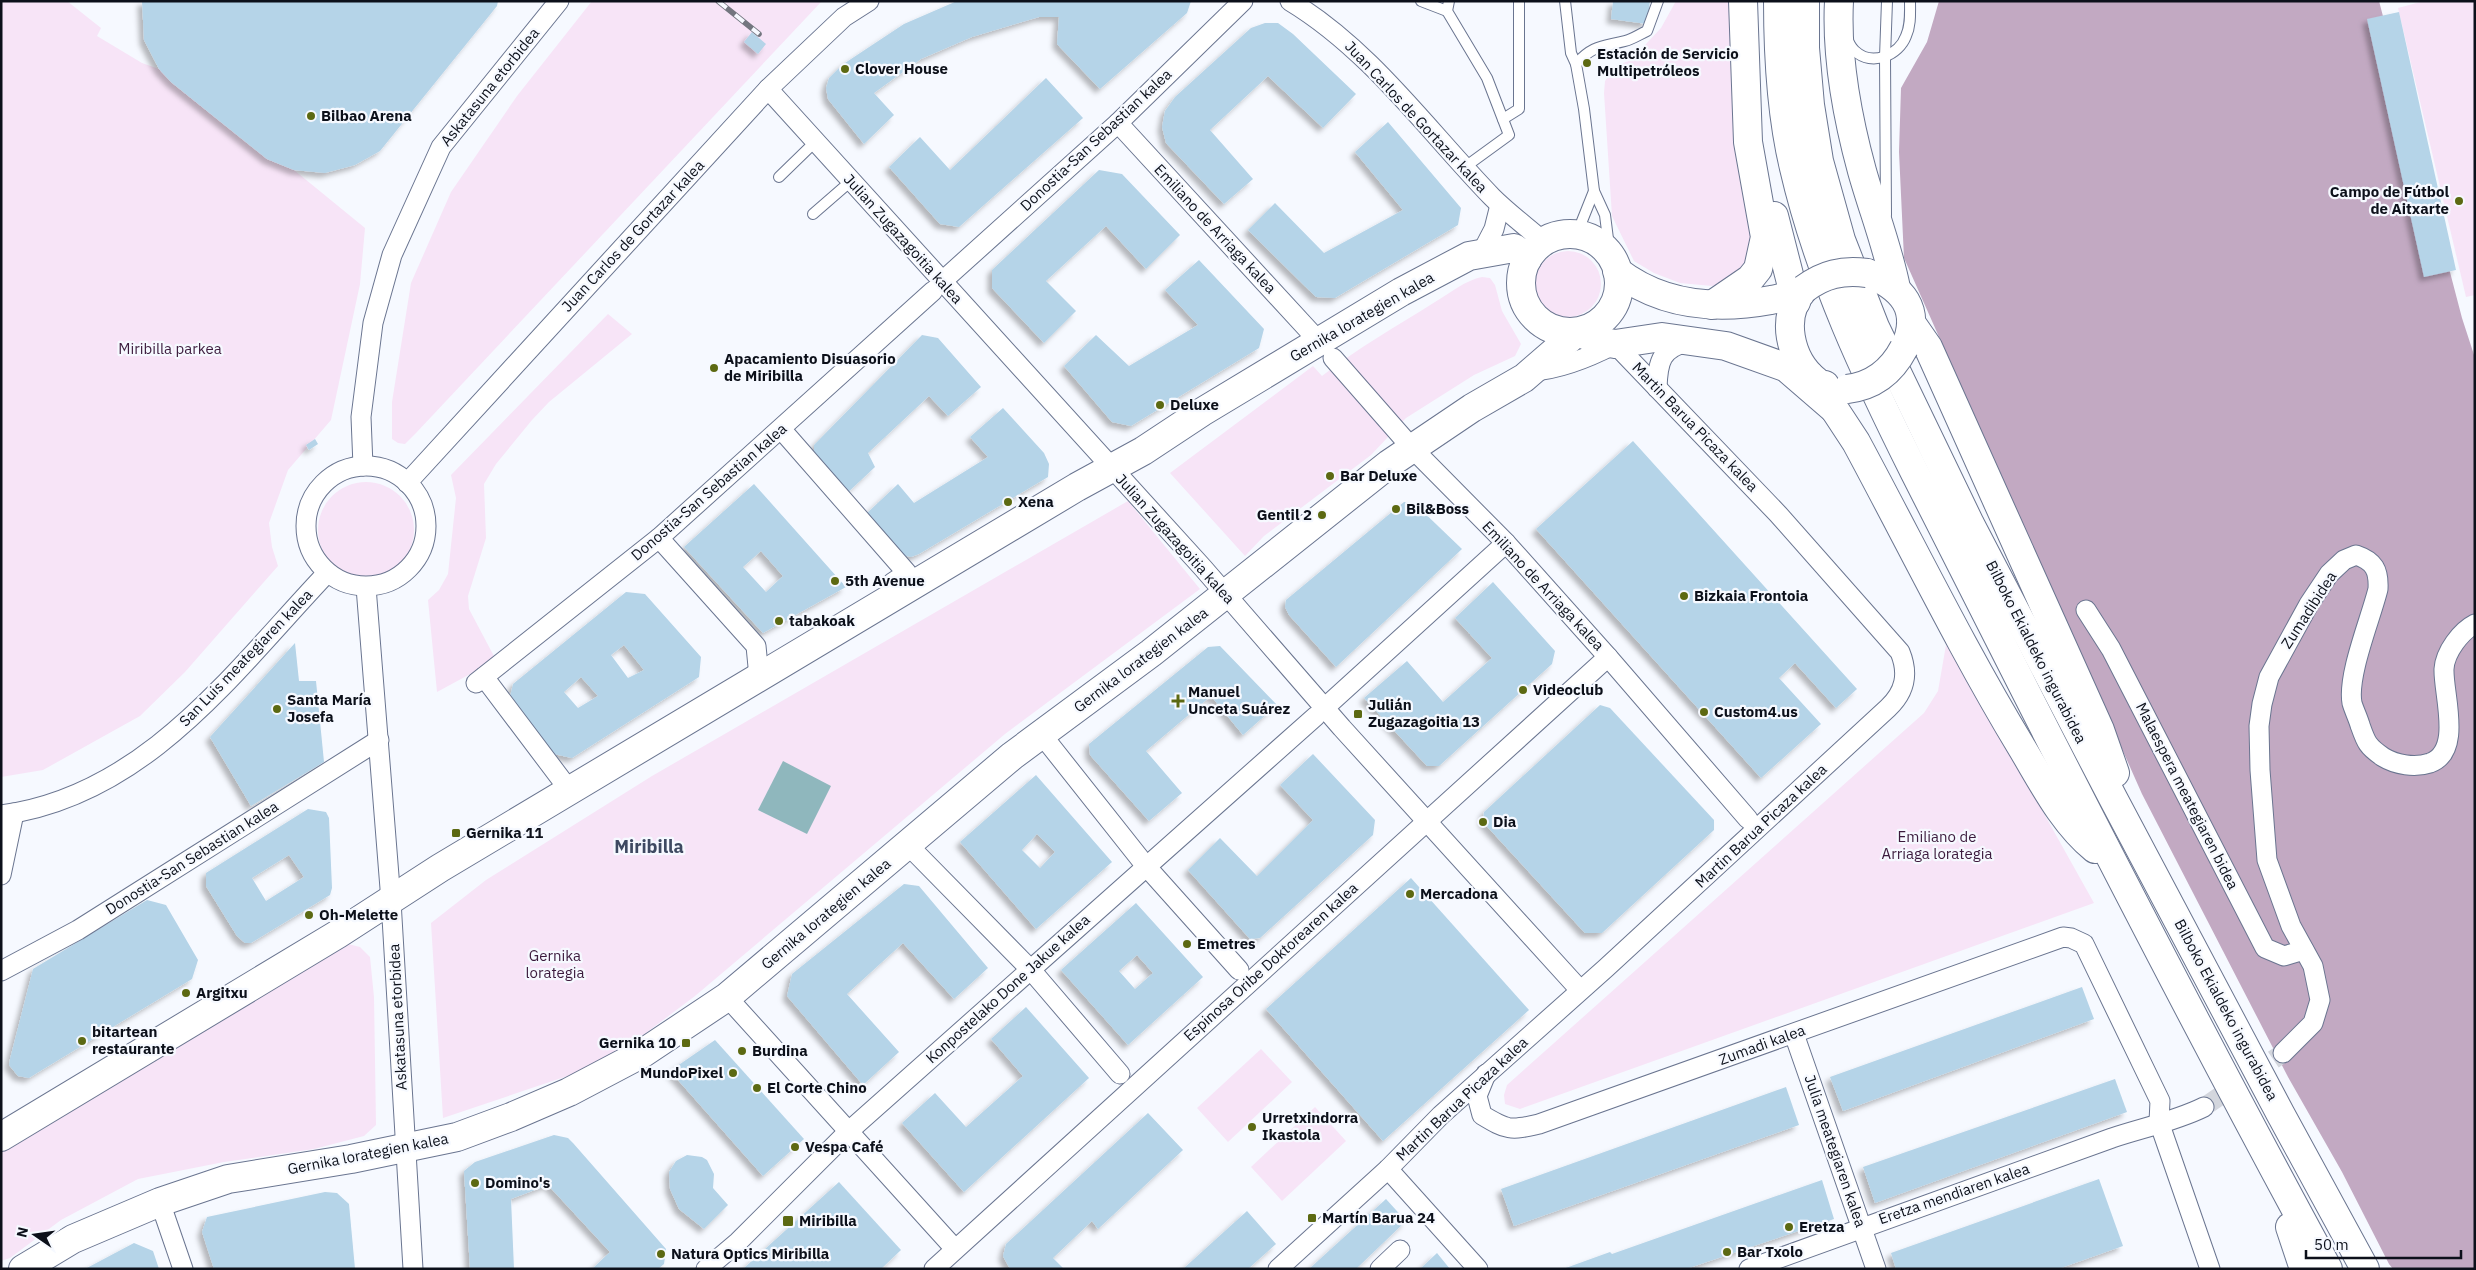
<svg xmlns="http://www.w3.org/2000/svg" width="2476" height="1270" viewBox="0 0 2476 1270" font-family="'IBM Plex Sans',sans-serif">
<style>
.green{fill:#f7e4f7}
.forest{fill:#c2a9c2}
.water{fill:#8fb7bd}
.building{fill:#b5d4e8;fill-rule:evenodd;filter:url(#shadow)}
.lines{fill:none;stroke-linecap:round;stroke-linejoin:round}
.street-tunnel{stroke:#d3d6dd;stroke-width:19;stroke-dasharray:19 9;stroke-linecap:butt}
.lane-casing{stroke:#6a7590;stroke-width:12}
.street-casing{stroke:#6a7590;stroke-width:21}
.secondary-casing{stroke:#6a7590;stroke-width:30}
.highway-casing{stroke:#6a7590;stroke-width:30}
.lane{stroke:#fff;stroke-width:10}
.street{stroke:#fff;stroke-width:19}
.secondary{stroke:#fff;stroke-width:28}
.highway{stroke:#fff;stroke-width:28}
.rail-casing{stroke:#73767f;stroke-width:5.5}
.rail{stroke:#f6f9ff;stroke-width:4;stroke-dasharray:11;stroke-linecap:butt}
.secondary-bridge-casing{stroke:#6a7590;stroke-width:30;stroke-linecap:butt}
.secondary-bridge{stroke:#fff;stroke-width:28}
.poi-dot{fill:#5c6912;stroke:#f6f9ff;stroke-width:2}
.labels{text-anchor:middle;stroke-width:4.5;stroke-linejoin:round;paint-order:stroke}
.poi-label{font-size:15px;font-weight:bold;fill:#0c101a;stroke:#f6f9ff;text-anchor:start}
.street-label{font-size:15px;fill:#0c101a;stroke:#f6f9ff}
.park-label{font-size:15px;fill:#3c1b3d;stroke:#f6f9ff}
.quarter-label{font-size:18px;font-weight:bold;fill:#3e4961;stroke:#f6f9ff}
</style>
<defs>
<filter id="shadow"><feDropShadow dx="-4.5" dy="4.5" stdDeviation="2.5" flood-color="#0004"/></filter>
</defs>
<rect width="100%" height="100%" fill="#f6f9ff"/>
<!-- green -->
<g class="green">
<path d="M1 1H67L101 28 97 36 142 63 159 69 171 82 267 159 294 170 365 228 360 284 331 420 288 470 269 523 272 547 278 566 185 672 140 716 43 770 1 777Z"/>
<path d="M592 1H822L416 433 405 444 398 443 392 439V402L411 283 451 192 517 96Z"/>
<path d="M1676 1H1730L1754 221 1752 261 1733 280 1712 286 1680 283 1654 273 1634 261 1612 216 1604 93 1605 81 1616 66 1631 60 1661 28Z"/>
<path d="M2424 1H2475V295L2466 297 2398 8Z"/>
<circle cx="1568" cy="284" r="33"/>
<path d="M1482 277 1490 278 1495 285 1502 311 1521 344 1515 356 1474 375 1406 418 1371 455 1264 536 1245 556 1170 473 1313 366 1322 376C1358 348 1397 326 1435 302 1450 293 1466 280 1482 277Z"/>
<path d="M608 314 632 334 549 402 532 420 496 464 484 484 486 538 468 596 469 609 496 660 437 692 428 600 439 590 448 574 456 498 451 475Z"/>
<circle cx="366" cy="530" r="48"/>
<path d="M1128 501 1200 589 1005 734 695 996 606 1063 443 1118 431 923 486 880 652 776Z"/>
<path d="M1946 645 2014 760 2094 903 1520 1109 1505 1104 1504 1095 1507 1085 1924 713 1938 691Z"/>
<path d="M344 943 360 947 370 957 374 997 376 1125 364 1136 314 1149 224 1162 138 1179 61 1220 10 1258 1 1261V1152Z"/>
<path d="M1261 1049 1292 1082 1228 1142 1197 1108Z"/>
<path d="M1315 1107 1346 1141 1282 1201 1251 1167Z"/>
</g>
<!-- forest -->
<path class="forest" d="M1939 1H2379L2462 318 2475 358V1269H2393L2389 1264 2342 1172 2288 1077 2142 794 1904 258 1899 152 1901 88 1927 42Z"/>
<!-- water -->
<path class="water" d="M783 761 831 786 807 834 758 810Z"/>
<!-- building -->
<g class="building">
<path d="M142 1H498L497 6 380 151 355 165 325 173 294 170 267 159 171 82 159 69 144 40Z"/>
<path d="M957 1H1191L1187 13 1100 89 1057 44 1059 17H1039L972 37 921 59 874 93 894 115 864 144 828 99 826 88 829 78 842 65 904 24Z"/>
<path d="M1613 1H1650L1647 24 1611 19Z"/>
<path d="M2399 12 2456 270 2424 277 2367 19Z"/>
<path d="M1265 23H1278L1293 34 1356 94 1323 128 1268 76 1210 130 1253 179 1224 204 1166 143 1162 127 1165 111 1175 97 1251 28Z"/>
<path d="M752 32 766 44 758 54 744 42Z"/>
<path d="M1046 78 1083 118 959 227 940 224 889 167 920 137 950 170Z"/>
<path d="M1388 122 1461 208 1458 225 1335 298 1316 297 1248 230 1275 203 1324 253 1403 210 1355 152Z"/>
<path d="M1099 170 1122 174 1180 235 1146 269 1106 226 1046 281 1076 311 1044 343 992 288V270Z"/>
<path d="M1199 260 1264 329 1259 348 1131 426 1112 422 1064 366 1096 335 1129 366 1198 325 1165 290Z"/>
<path d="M922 335 938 338 981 387 948 416 929 396 868 453 875 467 844 496 814 453V445Z"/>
<path d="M1003 408 1044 453 1049 464 1048 477 919 554 911 557 902 555 865 515 898 484 914 503 988 457 970 437Z"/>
<path d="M315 439 318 444 309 450 306 445Z"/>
<path d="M1633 441 1857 689 1836 708 1795 663 1779 678 1821 724 1761 778 1536 529Z"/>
<path d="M754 484 846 587 763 633 684 547ZM761 551 783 576 766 592 743 567Z"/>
<path d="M1404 502H1413L1462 549 1336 667 1289 615 1285 607 1286 600Z"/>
<path d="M1493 582 1555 651 1552 664 1439 766H1427L1364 698 1407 661 1443 702 1492 658 1455 618Z"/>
<path d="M626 592 645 594 701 657 699 677 572 758 549 753 509 701 513 684ZM624 645 644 670 628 678 611 655ZM581 677 598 696 578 708 564 692Z"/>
<path d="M295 643 299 681H316L324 762 251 806 210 737Z"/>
<path d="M1220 646 1277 705 1243 735 1211 696 1146 751 1182 793 1149 821 1090 755 1089 744 1208 647Z"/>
<path d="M1600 705 1610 708 1714 820V830L1602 933H1585L1483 822 1484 812Z"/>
<path d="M1313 754 1375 820 1373 835 1260 938 1250 939 1188 870 1220 838 1257 876 1313 820 1280 785Z"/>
<path d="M1036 775 1112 862 1036 929 960 842ZM1037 834 1055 852 1040 868 1022 850Z"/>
<path d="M308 809 326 812 329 818 332 888 330 895 251 943H245L237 936 206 886V873ZM289 855 304 877 266 901 252 878Z"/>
<path d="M1411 878 1529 1010 1383 1141 1266 1009Z"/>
<path d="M904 884 919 886 988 968 954 999 903 943 847 994 899 1052 863 1085 787 996 792 974Z"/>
<path d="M147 900 166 905 198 960 192 979 37 1073 29 1078 18 1076 9 1065 10 1059 33 969Z"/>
<path d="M1136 903 1203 977 1128 1045 1061 970ZM1137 955 1153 973 1135 989 1119 971Z"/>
<path d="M2082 987 2094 1019 1843 1111 1830 1077Z"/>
<path d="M1026 1007 1089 1078 964 1192 902 1123 935 1093 966 1127 1023 1076 991 1039Z"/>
<path d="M715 1040 804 1139 763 1176 670 1071Z"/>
<path d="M2115 1079 2127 1112 1875 1203 1863 1167Z"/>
<path d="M1786 1087 1799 1125 1514 1226 1501 1189Z"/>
<path d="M1148 1113 1183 1150 1098 1229 1092 1221 1053 1258 1064 1269H1010L1003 1256 1006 1244Z"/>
<path d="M554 1135 568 1138 573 1143 666 1249 664 1264 658 1269H592L610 1252 548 1185 511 1199 514 1269H470L464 1171 475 1162Z"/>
<path d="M687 1155 702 1157 707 1160 714 1174 713 1188 728 1205 704 1229 679 1209 670 1189 669 1172 676 1161Z"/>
<path d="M2099 1179 2123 1246 2058 1269H1896L1891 1253Z"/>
<path d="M1822 1180 1834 1219 1686 1269H1563L1610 1252 1612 1254Z"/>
<path d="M839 1182 901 1250 881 1269H743Z"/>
<path d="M325 1192 337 1193 349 1204 355 1269H214L202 1232 207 1217Z"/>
<path d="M1386 1199 1406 1221 1356 1269H1309Z"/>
<path d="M1247 1211 1276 1244 1248 1269H1183Z"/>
<path d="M134 1243 153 1251 159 1269H85Z"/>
<path d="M1437 1253 1450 1269H1420Z"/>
</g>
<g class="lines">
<!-- street-tunnel -->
<path class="street-tunnel" d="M2204 1107 2283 1053"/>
<defs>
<g id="lane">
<path d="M1421 1 1447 11"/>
<path d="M1449 1 1447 11 1487 78 1509 135 1465 167"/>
<path d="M1565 1 1571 53 1576 64 1584 109 1594 191 1605 215 1610 255"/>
<path d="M1846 38C1849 42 1851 48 1855 51 1872 67 1899 55 1906 36 1911 25 1910 13 1910 1"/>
<path d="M1576 64C1593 45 1602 47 1625 41 1633 39 1640 34 1647 31L1658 1"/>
<path d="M1503 119 1519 109V1"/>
<path d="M779 177 815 142"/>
<path d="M813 214 851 181"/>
<path d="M1886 215 1885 57 1887 1"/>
<path d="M1581 235 1582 221 1594 191"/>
</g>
<g id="street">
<path d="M1290 1C1371 50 1427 130 1492 197 1508 213 1527 227 1544 242"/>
<path d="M768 89 1203 568 1342 728 1580 990"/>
<path d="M1118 123 1313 335"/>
<path d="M1481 254 1494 229 1499 209"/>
<path d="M947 277 1118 123 1243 1"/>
<path d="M1333 358 1411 447 1506 543 1608 657 1748 819"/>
<path d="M1657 388C1658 360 1661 349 1689 341"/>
<path d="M781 429 907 573 892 583 896 589"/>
<path d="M363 466 361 417 373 323 392 255 441 147 559 1"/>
<circle cx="366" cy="526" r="60"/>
<path d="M407 483 768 89 844 17 869 1"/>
<path d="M659 538 756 646 759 677"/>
<path d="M366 587 391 901 413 1269"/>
<path d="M2086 610 2111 649 2265 948 2284 956 2304 950"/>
<path d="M484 677 570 791"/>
<path d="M476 683 659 538 933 291"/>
<path d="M1331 702 1506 543"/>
<path d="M1042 735 1145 865 1239 970"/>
<path d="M1 815C146 796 234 671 327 573"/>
<path d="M908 845 1031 970 1120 1074"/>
<path d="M1 875 14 813"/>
<path d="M1 971 78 930 379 740"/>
<path d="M727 997 955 1249"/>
<path d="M1794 1034 1876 1269"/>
<path d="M2283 1053 2313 1023 2320 1000 2313 966 2291 926 2267 860 2260 770 2259 726 2262 704 2269 677 2309 604 2329 574 2344 560 2356 555C2374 561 2379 570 2378 589 2371 618 2347 675 2352 703 2354 710 2358 718 2360 725 2366 742 2367 746 2383 757 2396 765 2415 768 2430 763 2463 751 2443 694 2444 669 2445 652 2461 631 2475 624"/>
<path d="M1486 1074 1477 1096 1482 1115C1507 1130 1510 1131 1539 1124L2063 937 2071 938 2084 944 2160 1101 2159 1122 2210 1269"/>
<path d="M1388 1169 1478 1269"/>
<path d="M160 1202 183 1269"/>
<path d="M706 1269 738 1242 849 1131 1316 716"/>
<path d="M934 1269 1608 657"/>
<path d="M1278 1269 1388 1169 1441 1115 1606 968 1888 708C1905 692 1909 674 1900 652L1778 514 1615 344C1590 357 1562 369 1533 371"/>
<path d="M1380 1269 1400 1250"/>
<path d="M1749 1269 2112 1138C2142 1128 2176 1121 2204 1107"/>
</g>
<g id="secondary">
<circle cx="1570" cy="283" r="49"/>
<path d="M1617 271C1662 306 1717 310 1771 300 1781 299 1791 294 1801 292"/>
<path d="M1867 273C1902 287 1922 309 1905 347"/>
<path d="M1804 289C1779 316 1790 360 1816 381"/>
<path d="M1579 332 1598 341 1615 344 1662 337 1726 346 1810 376"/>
<path d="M1 1137 338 934 440 868 1077 487 1143 451 1202 412 1401 292 1469 256 1514 248 1528 258"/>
<path d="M23 1269 73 1239 160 1202 228 1179 351 1159 457 1137 511 1117 569 1092 643 1053 727 997 1012 756 1151 653 1389 464 1472 408 1524 378 1576 333"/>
</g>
<g id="highway">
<path d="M1778 1C1778 57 1781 114 1794 168 1819 276 1866 375 1915 473 1952 546 1989 619 2026 692 2124 885 2224 1078 2328 1269"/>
<path d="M1805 1V48L1810 105 1819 161 1841 240 1875 327 1970 524 2114 800 2280 1113 2365 1269"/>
<path d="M1839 1C1836 58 1847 116 1862 171 1873 210 1888 248 1896 288"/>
<path d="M1774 216 1796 302"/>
<path d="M1712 305 1750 279 1758 269 1765 237 1748 142 1743 1"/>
<path d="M1912 324 1928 347 2100 730 2115 773"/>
<path d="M1790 371 1834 409"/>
<path d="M1825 385 1835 410 1856 442C1911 544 1962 649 2022 748 2043 783 2063 823 2095 849"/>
<path d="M2290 1227 2304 1269"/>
</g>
</defs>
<!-- lane casing -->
<use href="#lane" class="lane-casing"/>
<!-- street casing -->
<use href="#street" class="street-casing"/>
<!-- secondary casing -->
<use href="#secondary" class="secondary-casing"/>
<!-- highway casing -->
<use href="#highway" class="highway-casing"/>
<!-- lane -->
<use href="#lane" class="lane"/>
<!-- street -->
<use href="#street" class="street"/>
<!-- secondary -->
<use href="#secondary" class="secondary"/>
<!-- highway -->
<use href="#highway" class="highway"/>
<defs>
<path id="rail" d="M718 1 759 34"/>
</defs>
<!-- rail casing -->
<use href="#rail" class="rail-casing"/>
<!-- rail -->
<use href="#rail" class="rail"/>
<defs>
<g id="secondary-bridge">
<path d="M1804 289C1824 274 1842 270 1867 273"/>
<path d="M1847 389C1873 386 1892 371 1904 348"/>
</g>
</defs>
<!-- secondary-bridge casing -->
<use href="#secondary-bridge" class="secondary-bridge-casing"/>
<!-- secondary-bridge -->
<use href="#secondary-bridge" class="secondary-bridge"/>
</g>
<!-- markers -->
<g class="poi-dot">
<circle cx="1587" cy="63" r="5"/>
<circle cx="845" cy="69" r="5"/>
<circle cx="311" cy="116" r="5"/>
<circle cx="2459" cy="201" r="5"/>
<circle cx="714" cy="368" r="5"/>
<circle cx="1160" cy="405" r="5"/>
<circle cx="1330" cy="476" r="5"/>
<circle cx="1008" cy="502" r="5"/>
<circle cx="1396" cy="509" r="5"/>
<circle cx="1322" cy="515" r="5"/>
<circle cx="835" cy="581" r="5"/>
<circle cx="1684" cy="596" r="5"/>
<circle cx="779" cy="621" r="5"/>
<circle cx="1523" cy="690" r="5"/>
<path d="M1175.5 693.5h5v5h5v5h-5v5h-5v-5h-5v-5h5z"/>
<circle cx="277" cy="709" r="5"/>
<circle cx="1704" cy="712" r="5"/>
<rect x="1353" y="709" width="10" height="10" rx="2.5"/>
<circle cx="1483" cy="822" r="5"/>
<rect x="451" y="828" width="10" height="10" rx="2.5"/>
<circle cx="1410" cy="894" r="5"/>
<circle cx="309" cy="915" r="5"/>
<circle cx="1187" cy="944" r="5"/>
<circle cx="186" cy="993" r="5"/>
<circle cx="82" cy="1041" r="5"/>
<rect x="681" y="1038" width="10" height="10" rx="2.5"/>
<circle cx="742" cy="1051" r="5"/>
<circle cx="733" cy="1073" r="5"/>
<circle cx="757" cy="1088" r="5"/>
<circle cx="1252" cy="1127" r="5"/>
<circle cx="795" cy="1147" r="5"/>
<circle cx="475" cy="1183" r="5"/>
<rect x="1307" y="1213" width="10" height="10" rx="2.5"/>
<rect x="782" y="1215" width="12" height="12" rx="2.5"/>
<circle cx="1789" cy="1227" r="5"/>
<circle cx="1727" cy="1252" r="5"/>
<circle cx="661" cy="1254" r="5"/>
</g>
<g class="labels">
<!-- poi labels -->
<g class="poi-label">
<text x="1597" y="59">Estación de Servicio<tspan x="1597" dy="17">Multipetróleos</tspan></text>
<text x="855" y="74">Clover House</text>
<text x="321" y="121">Bilbao Arena</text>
<text x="2449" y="197" text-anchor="end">Campo de Fútbol<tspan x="2449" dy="17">de Aitxarte</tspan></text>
<text x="724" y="364">Apacamiento Disuasorio<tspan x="724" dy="17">de Miribilla</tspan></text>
<text x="1170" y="410">Deluxe</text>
<text x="1340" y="481">Bar Deluxe</text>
<text x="1018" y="507">Xena</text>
<text x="1406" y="514">Bil&amp;Boss</text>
<text x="1312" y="520" text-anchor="end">Gentil 2</text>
<text x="845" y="586">5th Avenue</text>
<text x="1694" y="601">Bizkaia Frontoia</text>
<text x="789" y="626">tabakoak</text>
<text x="1533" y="695">Videoclub</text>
<text x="1188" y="697">Manuel<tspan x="1188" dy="17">Unceta Suárez</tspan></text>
<text x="287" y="705">Santa María<tspan x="287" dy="17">Josefa</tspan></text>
<text x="1368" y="710">Julián<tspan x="1368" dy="17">Zugazagoitia 13</tspan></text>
<text x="1714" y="717">Custom4.us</text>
<text x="1493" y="827">Dia</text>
<text x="466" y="838">Gernika 11</text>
<text x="1420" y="899">Mercadona</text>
<text x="319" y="920">Oh-Melette</text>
<text x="1197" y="949">Emetres</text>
<text x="196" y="998">Argitxu</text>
<text x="92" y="1037">bitartean<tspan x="92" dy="17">restaurante</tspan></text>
<text x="676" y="1048" text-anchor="end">Gernika 10</text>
<text x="752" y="1056">Burdina</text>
<text x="723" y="1078" text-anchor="end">MundoPixel</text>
<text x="767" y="1093">El Corte Chino</text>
<text x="1262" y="1123">Urretxindorra<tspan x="1262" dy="17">Ikastola</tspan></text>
<text x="805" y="1152">Vespa Café</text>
<text x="485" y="1188">Domino's</text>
<text x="1322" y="1223">Martín Barua 24</text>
<text x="799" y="1226">Miribilla</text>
<text x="1799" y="1232">Eretza</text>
<text x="1737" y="1257">Bar Txolo</text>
<text x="671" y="1259">Natura Optics Miribilla</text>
</g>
<!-- street labels -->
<g class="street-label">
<text transform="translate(490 87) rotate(-51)" y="5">Askatasuna etorbidea</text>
<text transform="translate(1416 117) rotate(47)" y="5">Juan Carlos de Gortazar kalea</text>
<text transform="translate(1096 140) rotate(-43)" y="5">Donostia-San Sebastian kalea</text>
<text transform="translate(1215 229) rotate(47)" y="5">Emiliano de Arriaga kalea</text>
<text transform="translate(633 236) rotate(-47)" y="5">Juan Carlos de Gortazar kalea</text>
<text transform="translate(903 239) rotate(48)" y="5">Julian Zugazagoitia kalea</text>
<text transform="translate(1362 317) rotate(-30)" y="5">Gernika lorategien kalea</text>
<text transform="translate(1695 427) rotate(46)" y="5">Martin Barua Picaza kalea</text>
<text transform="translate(709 492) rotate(-41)" y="5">Donostia-San Sebastian kalea</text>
<text transform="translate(1175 539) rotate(48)" y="5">Julian Zugazagoitia kalea</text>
<text transform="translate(1543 586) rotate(47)" y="5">Emiliano de Arriaga kalea</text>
<text transform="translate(2309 610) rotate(-57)" y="5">Zumadibidea</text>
<text transform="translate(2036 652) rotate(63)" y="5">Bilboko Ekialdeko ingurabidea</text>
<text transform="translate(246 658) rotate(-46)" y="5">San Luis meategiaren kalea</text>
<text transform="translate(1141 660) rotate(-37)" y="5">Gernika lorategien kalea</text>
<text transform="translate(2187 796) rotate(63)" y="5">Malaespera meategiaren bidea</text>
<text transform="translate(1761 826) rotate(-43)" y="5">Martin Barua Picaza kalea</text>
<text transform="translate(192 858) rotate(-32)" y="5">Donostia-San Sebastian kalea</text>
<text transform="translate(826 914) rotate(-40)" y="5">Gernika lorategien kalea</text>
<text transform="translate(1271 962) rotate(-42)" y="5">Espinosa Oribe Doktorearen kalea</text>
<text transform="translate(1008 989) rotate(-42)" y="5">Konpostelako Done Jakue kalea</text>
<text transform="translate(2226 1010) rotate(62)" y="5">Bilboko Ekialdeko ingurabidea</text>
<text transform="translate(398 1017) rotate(-93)" y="5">Askatasuna etorbidea</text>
<text transform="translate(1762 1045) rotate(-20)" y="5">Zumadi kalea</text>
<text transform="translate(1462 1099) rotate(-43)" y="5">Martin Barua Picaza kalea</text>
<text transform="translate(1835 1151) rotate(71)" y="5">Julia meategiaren kalea</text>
<text transform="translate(368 1154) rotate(-11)" y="5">Gernika lorategien kalea</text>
<text transform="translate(1954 1194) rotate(-19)" y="5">Eretza mendiaren kalea</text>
</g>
<!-- park labels -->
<g class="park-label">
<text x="170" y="354">Miribilla parkea</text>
<text x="1937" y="842">Emiliano de<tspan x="1937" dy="17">Arriaga lorategia</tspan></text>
<text x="555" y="961">Gernika<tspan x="555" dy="17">lorategia</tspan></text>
</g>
<!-- quarter labels -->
<g class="quarter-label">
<text x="649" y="853">Miribilla</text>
</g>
</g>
<!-- border -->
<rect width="2476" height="1270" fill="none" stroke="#0c101a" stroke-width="5"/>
<!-- north arrow -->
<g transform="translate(35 1235) rotate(283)" stroke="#f6f9ff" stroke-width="4" paint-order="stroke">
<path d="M0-4L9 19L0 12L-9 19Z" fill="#0c101a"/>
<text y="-8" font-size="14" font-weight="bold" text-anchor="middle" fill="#0c101a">N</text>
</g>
<!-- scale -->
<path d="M2306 1250v8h155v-8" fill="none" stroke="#0c101a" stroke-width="2.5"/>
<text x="2314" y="1250" font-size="15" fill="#0c101a" stroke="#f6f9ff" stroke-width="4" paint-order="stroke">50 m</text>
</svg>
